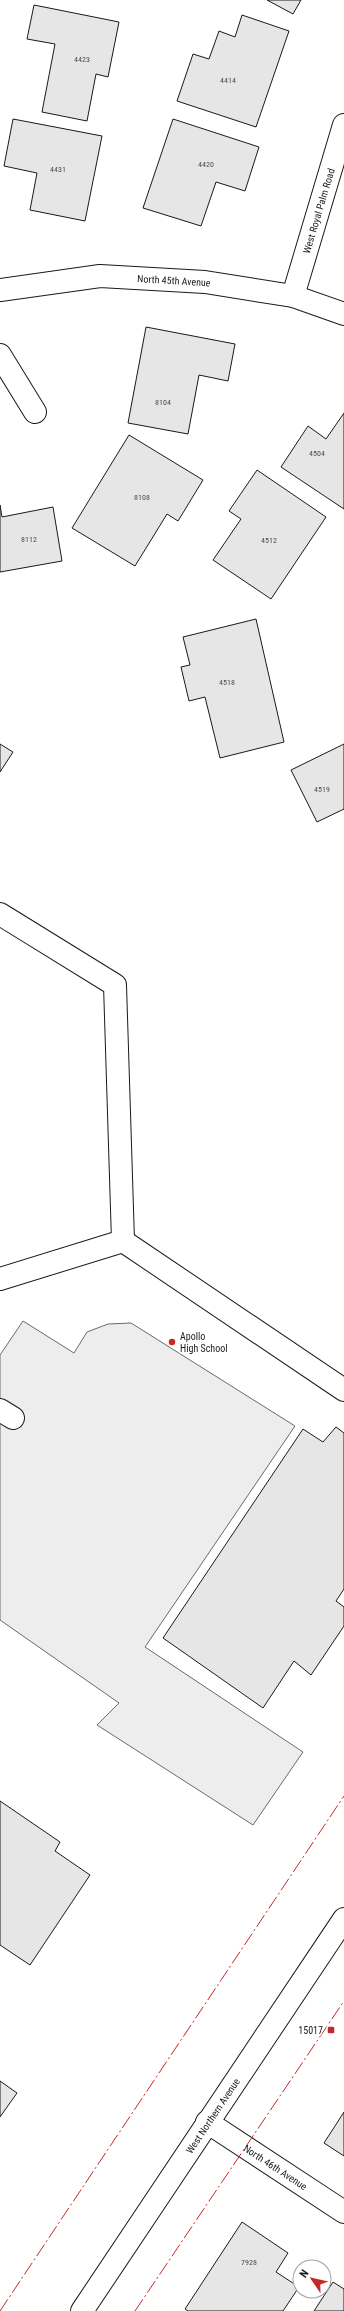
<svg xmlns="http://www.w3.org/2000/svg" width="344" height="2311" viewBox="0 0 344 2311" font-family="'Roboto Condensed',sans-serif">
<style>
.built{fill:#ededed;stroke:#6a6a6a}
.building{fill:#e6e6e6;stroke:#1a1a1a}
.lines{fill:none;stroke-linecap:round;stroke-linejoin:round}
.minor-casing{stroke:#1a1a1a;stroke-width:24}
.major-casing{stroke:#1a1a1a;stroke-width:24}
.minor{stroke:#fff;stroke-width:22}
.major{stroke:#fff;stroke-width:22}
.power{stroke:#c62828;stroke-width:1;stroke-dasharray:14 3 2 3;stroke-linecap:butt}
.poi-dot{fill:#c62828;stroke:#fff;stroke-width:1.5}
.labels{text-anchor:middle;stroke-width:3;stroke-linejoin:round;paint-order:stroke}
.number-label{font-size:8px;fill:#4d4d4d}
.street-label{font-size:10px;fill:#1a1a1a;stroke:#fff}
.poi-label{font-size:10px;fill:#1a1a1a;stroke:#fff;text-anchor:start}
</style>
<rect width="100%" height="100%" fill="#fff"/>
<!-- built -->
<path class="built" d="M23 1321 74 1353 87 1332 108 1324 131 1323 295 1426 145 1647 303 1752 253 1825 97 1725 119 1703 0 1620V1355Z"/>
<!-- building -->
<g class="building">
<path d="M267 0H301L293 14Z"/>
<path d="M34 5 119 22 108 77 96 74 87 121 42 112 55 44 27 39Z"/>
<path d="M242 15 289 31 256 127 177 101 193 54 209 59 219 31 235 37Z"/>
<path d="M13 119 102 136 85 221 30 210 37 173 4 166Z"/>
<path d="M173 119 259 147 245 191 216 182 201 226 143 208Z"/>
<path d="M146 327 235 344 228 381 199 375 188 434 128 423Z"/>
<path d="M344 413V509L281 467 308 426 326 439Z"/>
<path d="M129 435 203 480 178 521 167 514 135 566 72 528Z"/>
<path d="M257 470 326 517 271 599 213 560 241 519 229 511Z"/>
<path d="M0 505 2 517 53 507 62 561 0 572Z"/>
<path d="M256 619 284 742 220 758 205 697 189 701 181 667 190 665 183 637Z"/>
<path d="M0 744 13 752 0 772Z"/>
<path d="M344 744V809L317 822 291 770Z"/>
<path d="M336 1427 344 1433V1589L336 1601 344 1607V1626L311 1675 294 1661 263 1708 163 1638 303 1429 323 1442Z"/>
<path d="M0 1801 60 1842 55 1851 90 1875 30 1965 0 1945Z"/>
<path d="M0 2081 17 2093 0 2117Z"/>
<path d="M344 2112V2156L324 2143Z"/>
<path d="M242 2222 288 2253 276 2272 299 2287 283 2311H188L185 2309Z"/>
<path d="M333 2282 344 2289V2311H314Z"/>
</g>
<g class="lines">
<defs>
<g id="minor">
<path id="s1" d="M0 290 100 276 205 282 293 296 344 314"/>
<path id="s2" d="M293 296 344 125"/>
<path d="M0 355 35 412"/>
<path d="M0 914 115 985 123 1241"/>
<path d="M123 1241 344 1390"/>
<path d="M0 1279 123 1241"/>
<path d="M0 1410 13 1418"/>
<path id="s3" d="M207 2122 344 2212"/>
</g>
<g id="major">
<path id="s4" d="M82 2311 344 1919"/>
</g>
</defs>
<!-- minor casing -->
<use href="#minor" class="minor-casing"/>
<!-- major casing -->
<use href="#major" class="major-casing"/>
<!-- minor -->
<use href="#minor" class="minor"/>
<!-- major -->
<use href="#major" class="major"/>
<!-- power -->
<g class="power">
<path d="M0 2311 344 1796"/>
<path d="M135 2311 344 2001"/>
</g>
</g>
<!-- markers -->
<g class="poi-dot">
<circle cx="172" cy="1342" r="4"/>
<rect x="327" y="2026" width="8" height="8" rx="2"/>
</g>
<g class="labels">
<!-- number labels -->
<g class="number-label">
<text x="82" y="62">4423</text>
<text x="228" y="83">4414</text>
<text x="206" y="167">4420</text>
<text x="58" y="172">4431</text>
<text x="163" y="405">8104</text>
<text x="317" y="456">4504</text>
<text x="142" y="500">8108</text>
<text x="29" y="542">8112</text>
<text x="269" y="543">4512</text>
<text x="227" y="685">4518</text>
<text x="322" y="792">4519</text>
<text x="249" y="2265">7928</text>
</g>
<!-- street labels -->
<g class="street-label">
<text dy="4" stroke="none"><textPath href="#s2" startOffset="89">West Royal Palm Road</textPath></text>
<text dy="4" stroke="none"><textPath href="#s1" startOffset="175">North 45th Avenue</textPath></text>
<text dy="4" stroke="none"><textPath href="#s4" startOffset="235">West Northern Avenue</textPath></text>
<text dy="4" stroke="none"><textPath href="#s3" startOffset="82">North 46th Avenue</textPath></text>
</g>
<!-- poi labels -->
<g class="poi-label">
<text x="180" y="1340">Apollo<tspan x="180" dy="12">High School</tspan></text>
<text x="323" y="2034" text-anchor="end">15017</text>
</g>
</g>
<!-- north arrow -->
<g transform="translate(312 2279) rotate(304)"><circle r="19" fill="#ffffff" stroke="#a3a3a3"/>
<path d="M0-3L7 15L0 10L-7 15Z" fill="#c62828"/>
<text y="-6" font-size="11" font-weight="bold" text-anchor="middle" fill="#1a1a1a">N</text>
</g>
</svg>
